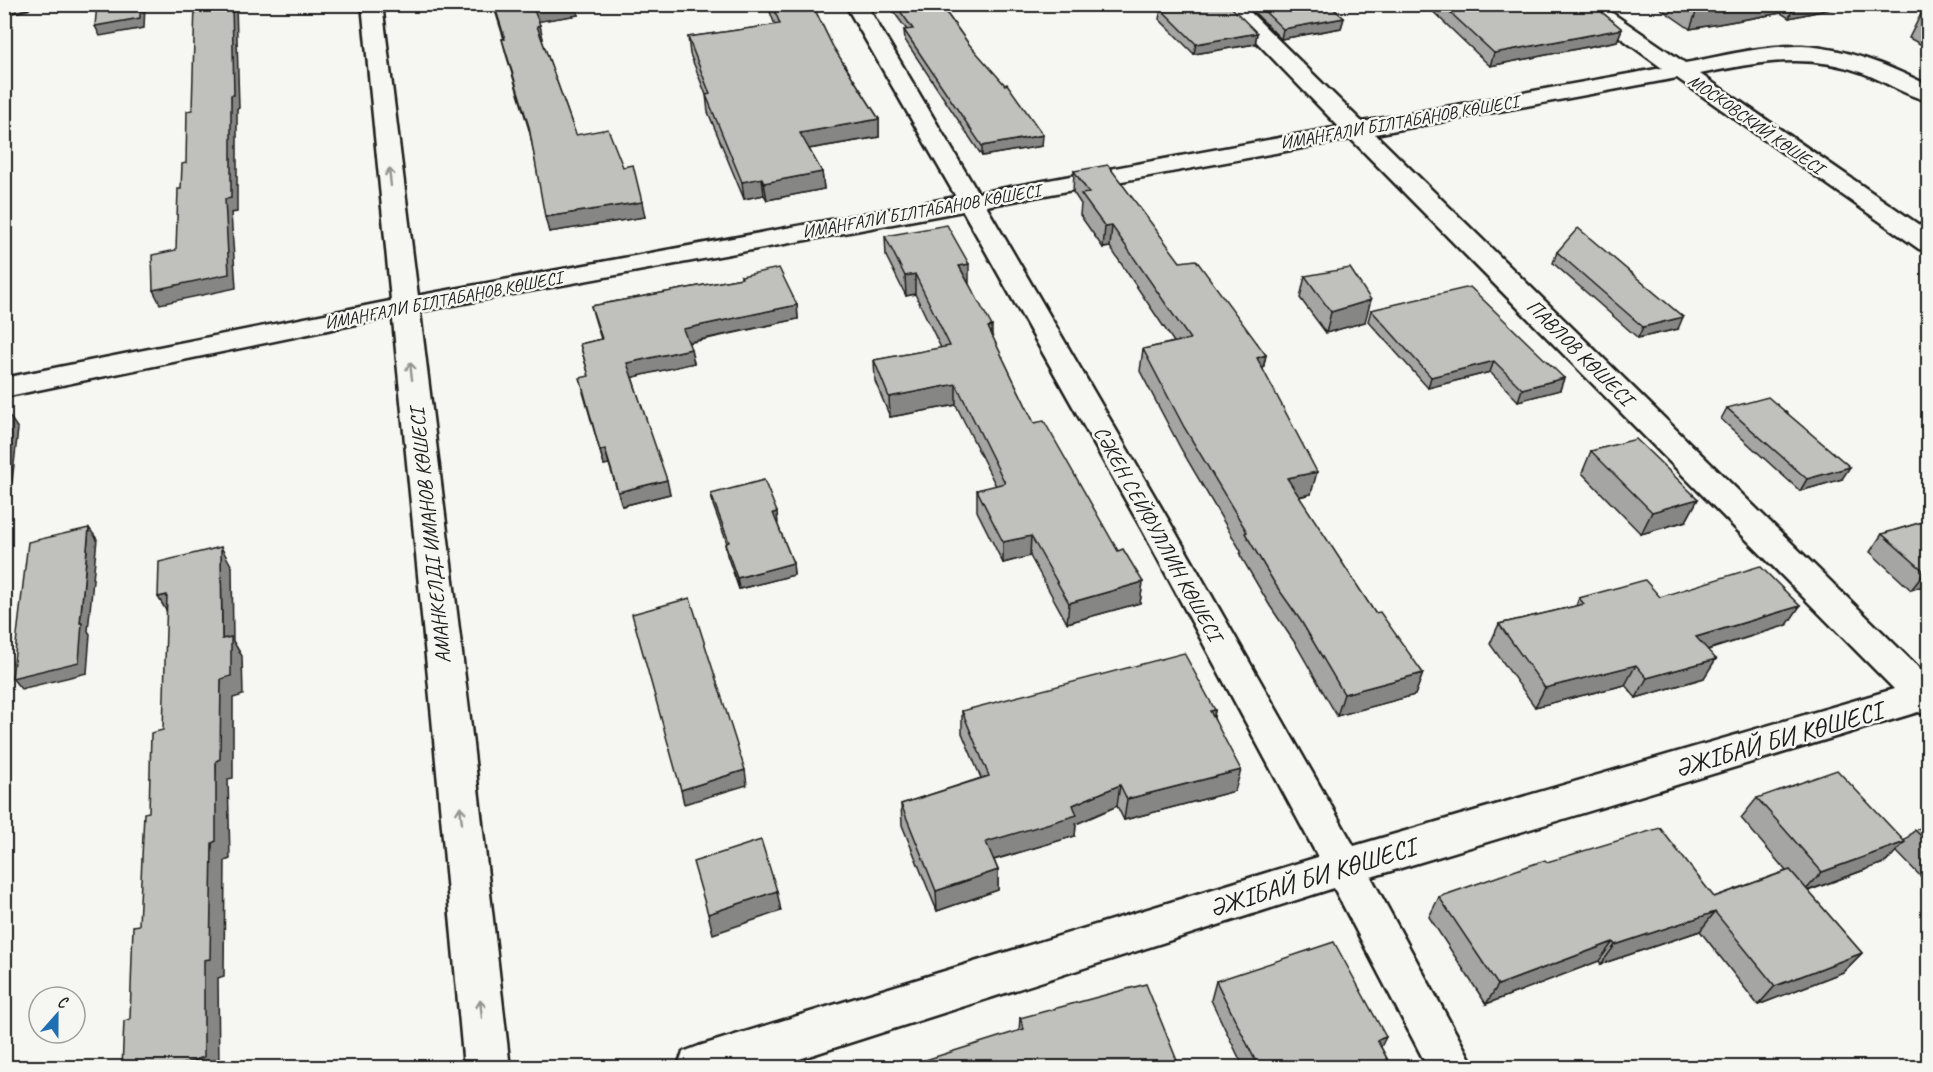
<svg xmlns="http://www.w3.org/2000/svg" width="1933" height="1072" viewBox="0 0 1933 1072" font-family="Caveat,sans-serif">
<style>
.lines{fill:none;stroke-linecap:round;stroke-linejoin:round}
.minor-casing{stroke:#1c1c1c;stroke-width:5}
.major-casing{stroke:#1c1c1c;stroke-width:5}
.minor{fill:#f6f6f2;fill-rule:evenodd}
.major{fill:#f6f6f2;fill-rule:evenodd}
.wall{fill:#a5a5a3;stroke:#1c1c1c;stroke-width:1.5}
.shaded-wall{fill:#868684;stroke:#1c1c1c;stroke-width:1.5}
.building{fill:#c0c0bd;stroke:#1c1c1c;stroke-width:1.5}
.oneway{stroke:#949492}
.labels{text-anchor:middle;stroke-width:5;stroke-linejoin:round;paint-order:stroke}
.far-street-label{font-size:18px;fill:#1c1c1c;stroke:#f6f6f2}
.street-label{font-size:21px;fill:#1c1c1c;stroke:#f6f6f2}
.near-street-label{font-size:26px;fill:#1c1c1c;stroke:#f6f6f2}
</style>
<rect width="100%" height="100%" fill="#f6f6f2"/>
<filter id="ink" filterUnits="userSpaceOnUse"><feTurbulence type="fractalNoise" baseFrequency=".0167" numOctaves="2"/><feDisplacementMap in="SourceGraphic" scale="12" xChannelSelector="R" yChannelSelector="G"/><feConvolveMatrix kernelMatrix="1 2 1 2 8 2 1 2 1" color-interpolation-filters="sRGB"/></filter>
<g filter="url(#ink)">
<g class="lines">
<defs>
<g id="minor">
<path d="M4 4H31L28 8 4 13Z"/>
<path d="M845 4H866L978 193 1339 127 1220 4H1242L1362 122 1662 68 1575 4H1599L1685 63C1723 56 1763 45 1802 46 1847 48 1889 66 1928 85V101C1904 95 1883 80 1860 72 1806 52 1754 63 1700 74L1928 231V251L1919 249 1677 78 1375 134 1928 677V715L1918 712 1371 877 1475 1068H1428L1334 888 771 1068H677L683 1052 699 1046 1318 857 1144 533 963 211 405 314 4 397V378L405 298 956 197ZM1351 139 1894 689 1354 846 1176 533 986 206Z"/>
</g>
<path id="major" d="M362 4H382L470 718 510 1068H464L432 718Z"/>
</defs>
<!-- minor casing -->
<use href="#minor" class="minor-casing"/>
<!-- major casing -->
<use href="#major" class="major-casing"/>
<!-- minor -->
<use href="#minor" class="minor"/>
<!-- major -->
<use href="#major" class="major"/>
</g>
<!-- wall -->
<g class="wall">
<path d="M493 4H576L578 15 538 21 543 39 542 40 576 135 623 167 645 217 549 232 530 133 506 54 502 39H504Z"/>
<path d="M767 4H812L833 47 879 119V137L809 149 822 172 824 189 767 200 764 195 744 199 708 112 706 95 690 54 688 37 775 25Z"/>
<path d="M888 4H940L1042 146 982 156 905 40 904 30H907Z"/>
<path d="M1246 4H1328L1344 18 1341 28 1281 39Z"/>
<path d="M1425 4H1592L1622 29 1617 41 1490 66Z"/>
<path d="M1654 4H1854L1789 18 1781 13 1690 29Z"/>
<path d="M1161 9 1257 33 1255 44 1194 54 1159 19Z"/>
<path d="M1929 9V49L1909 38 1923 10Z"/>
<path d="M1074 171 1180 262 1266 355 1263 370 1311 494 1299 497 1375 613 1423 673 1415 695 1337 716 1295 643 1270 606 1240 555 1241 551 1181 449 1140 371 1143 349 1174 342 1110 247 1103 248 1080 215 1081 204 1073 192Z"/>
<path d="M885 236 969 284 992 336 1034 423 1118 551 1143 582 1140 603 1067 623 1030 556 1003 563 977 511V490L996 486 956 405 890 417 875 381 874 360 941 348 915 294 906 296 886 256Z"/>
<path d="M1557 252 1678 329 1638 338 1553 263Z"/>
<path d="M741 276 797 305 798 319 688 343 694 363 632 377 670 494 622 506 609 464 604 465 583 392 589 376 580 344 601 339 595 320 591 306 742 278Z"/>
<path d="M1305 276 1365 322 1326 333 1300 298Z"/>
<path d="M1371 310 1564 378 1560 390 1518 401 1490 372 1428 388 1368 321Z"/>
<path d="M1727 408 1842 479 1800 491 1721 419Z"/>
<path d="M1591 451 1698 499 1686 521 1641 534 1582 473Z"/>
<path d="M711 494 778 523H777L793 563 794 575 739 589 727 555 725 544 727 543 713 505Z"/>
<path d="M1929 520V584L1911 590 1870 552 1882 534Z"/>
<path d="M1660 597 1787 625 1708 650 1704 678 1636 698 1625 685 1535 707 1490 644 1499 624 1576 606 1579 598Z"/>
<path d="M1215 710 1214 718 1235 791 1124 820 1117 806 1076 824 1075 836 994 860 998 870V890L937 911 902 825 901 804 981 778 962 733V711Z"/>
<path d="M1757 798 1904 841 1915 830 1929 825V885L1896 851 1886 862 1808 891 1862 953 1843 972 1758 1005 1700 931 1601 964 1599 961 1486 1004 1429 917 1439 897 1547 862 1714 897 1786 871 1741 818Z"/>
<path d="M1216 981 1381 1047 1392 1068H1244L1211 1000Z"/>
<path d="M1020 1018 1180 1068 1019 1031Z"/>
</g>
<!-- shaded-wall -->
<g class="shaded-wall">
<path d="M140 4H145L144 28 100 36 95 26Z"/>
<path d="M232 4H236L239 108 237 109V212L231 213 236 288 160 304 153 290 225 199 231 95Z"/>
<path d="M554 4H576L578 15 536 22 533 8Z"/>
<path d="M1734 4H1785L1781 13 1690 29 1697 10Z"/>
<path d="M1795 4H1854L1789 18Z"/>
<path d="M1344 18 1341 28 1281 39 1283 29Z"/>
<path d="M540 25 543 39 540 40 537 26Z"/>
<path d="M1622 29 1617 41 1490 66 1494 53Z"/>
<path d="M1257 33 1255 44 1194 54 1196 44Z"/>
<path d="M879 119V137L802 150 800 133Z"/>
<path d="M1043 135 1042 146 982 156V146Z"/>
<path d="M822 172 824 189 767 200 764 183Z"/>
<path d="M762 178 764 195 744 199 742 182Z"/>
<path d="M642 202 645 217 549 232 545 217Z"/>
<path d="M1112 226 1110 247 1103 248 1105 227Z"/>
<path d="M969 264V284L959 266Z"/>
<path d="M915 274V294L906 296 905 276Z"/>
<path d="M1371 300 1365 322 1326 333 1331 312Z"/>
<path d="M797 305 798 319 685 343 683 329Z"/>
<path d="M1683 317 1678 329 1638 338 1643 327Z"/>
<path d="M992 326V347L988 327Z"/>
<path d="M691 349 694 363 630 378 627 363Z"/>
<path d="M1266 355 1261 377 1257 358Z"/>
<path d="M1494 361 1490 372 1428 388 1431 377Z"/>
<path d="M1564 378 1560 390 1518 401 1522 389Z"/>
<path d="M956 384V405L890 417 889 397Z"/>
<path d="M4 408 18 429 12 482 4 484Z"/>
<path d="M605 449 609 464 604 465 600 451Z"/>
<path d="M1850 467 1842 479 1800 491 1807 479Z"/>
<path d="M1317 472 1311 494 1282 500 1287 478Z"/>
<path d="M667 480 670 494 622 506 618 492Z"/>
<path d="M1698 499 1686 521 1641 534 1652 512Z"/>
<path d="M777 512 778 523 775 524 773 513Z"/>
<path d="M89 528 97 539 88 631 90 634 87 673 21 689 12 678 80 623Z"/>
<path d="M1031 536 1030 556 1003 563V542Z"/>
<path d="M221 547 232 567 233 641 242 656 243 695 233 698V778L228 779 230 859 225 861 224 976 218 978 219 1068H171L204 960 212 843 221 679 222 639Z"/>
<path d="M793 563 794 575 739 589 737 578Z"/>
<path d="M1929 570V584L1911 590 1925 572Z"/>
<path d="M1143 582 1140 603 1067 623 1069 603Z"/>
<path d="M167 595 170 617 158 597Z"/>
<path d="M1800 606 1787 625 1684 657 1696 637Z"/>
<path d="M1716 659 1704 678 1636 698 1647 678Z"/>
<path d="M1636 665 1625 685 1535 707 1545 688Z"/>
<path d="M1423 673 1415 695 1337 716 1344 694Z"/>
<path d="M1215 710 1211 731 1210 711Z"/>
<path d="M745 770 747 785 684 804 681 790Z"/>
<path d="M1241 770 1235 791 1124 820 1127 799Z"/>
<path d="M1120 785 1117 806 1076 824 1075 836 986 862V842Z"/>
<path d="M1905 842 1886 862 1804 892 1822 872Z"/>
<path d="M998 870V890L937 911 936 891Z"/>
<path d="M777 891 781 911 713 934 708 914Z"/>
<path d="M1715 912 1700 931 1601 964 1615 945Z"/>
<path d="M1613 942 1599 961 1486 1004 1498 985Z"/>
<path d="M1862 953 1843 972 1758 1005 1775 986Z"/>
<path d="M1386 1037 1377 1055V1040Z"/>
<path d="M1313 1061 1310 1068H1294Z"/>
</g>
<!-- building -->
<g class="building">
<path d="M97 4H140V18L95 26Z"/>
<path d="M195 4H232L234 95H231V198L225 199 229 274 153 290 152 255 176 250 178 189H181L182 164 186 163 187 111 192 110Z"/>
<path d="M494 4H554L533 8 540 25 537 26 576 135 608 129 623 167 633 165 642 202 545 217 529 127 502 39H505Z"/>
<path d="M772 4H812L833 47 879 119 800 133 822 172 764 183 762 178 742 182 706 95 710 94 688 37 780 24Z"/>
<path d="M895 4H940L968 43 1005 85 1007 84 1043 135 982 146 904 30 913 29Z"/>
<path d="M1188 4H1228L1257 33 1196 44 1161 9Z"/>
<path d="M1257 4H1328L1344 18 1283 29Z"/>
<path d="M1441 4H1592L1622 29 1494 53Z"/>
<path d="M1688 4H1734L1697 10Z"/>
<path d="M1929 9V13L1923 10Z"/>
<path d="M1108 165 1180 262 1196 260 1266 355 1257 358 1317 472 1287 478 1375 613 1380 612 1423 673 1344 694 1301 621 1275 584 1245 533 1247 532 1184 427 1143 349 1190 339 1112 226 1105 227 1081 194 1089 193 1074 171Z"/>
<path d="M947 225 969 264 959 266 992 326 988 327 1034 423 1044 421 1118 551 1123 549 1143 582 1069 603 1031 536 1003 542 977 490 1005 483 956 384 889 397 874 360 950 346 915 274 905 276 885 236Z"/>
<path d="M1578 228 1683 317 1643 327 1557 252Z"/>
<path d="M779 268 797 305 683 329 691 349 627 363 667 480 618 492 605 449 600 451 580 378 589 376 580 344 602 339 591 306 742 278 741 276Z"/>
<path d="M1350 268 1371 300 1331 312 1305 276Z"/>
<path d="M1470 287 1564 378 1522 389 1494 361 1431 377 1371 310Z"/>
<path d="M1768 397 1850 467 1807 479 1727 408Z"/>
<path d="M1636 439 1698 499 1652 512 1591 451Z"/>
<path d="M764 480 777 512 773 513 793 563 737 578 725 544 729 542 711 494Z"/>
<path d="M1929 520V570L1925 572 1882 534Z"/>
<path d="M89 528 80 623H82L79 662 12 678 28 542Z"/>
<path d="M221 547 222 639 231 637V676L221 679 220 759 216 761V841L212 843 210 959 204 960V1057L171 1068H122L124 1021 130 1019 133 926 139 925 144 813 149 812 151 733 163 730 167 595 158 597 159 562Z"/>
<path d="M1760 566 1800 606 1696 637 1716 659 1647 678 1636 665 1545 688 1499 624 1584 604 1579 598 1645 580 1660 597Z"/>
<path d="M690 598 745 770 681 790 632 614Z"/>
<path d="M1184 653 1215 710 1210 711 1241 770 1127 799 1120 785 1073 805 1077 815 986 842 998 870 936 891 901 804 989 776 962 711Z"/>
<path d="M1837 770 1905 842 1822 872 1757 798Z"/>
<path d="M1929 825V844L1915 830Z"/>
<path d="M1660 828 1714 897 1790 870 1862 953 1775 986 1715 912 1615 945 1613 942 1498 985 1439 897 1545 860 1547 862Z"/>
<path d="M761 840 777 891 708 914 693 862Z"/>
<path d="M1334 942 1386 1037 1377 1040 1392 1068H1316L1313 1061 1294 1068H1259L1216 981Z"/>
<path d="M1146 984 1180 1068H900L1024 1029 1020 1018Z"/>
</g>
<!-- one-way arrows -->
<defs><path id="oneway-shaft" d="M-6 0H5M1.5-3L5.5 0L1.5 3" fill="none" stroke-width="1.6" stroke-linecap="round" stroke-linejoin="round" transform="scale(1.5)"/></defs>
<g class="oneway">
<use href="#oneway-shaft" transform="translate(390 177) rotate(-96)"/>
<use href="#oneway-shaft" transform="translate(411 371) rotate(-97)"/>
<use href="#oneway-shaft" transform="translate(461 815) rotate(-96)"/>
<use href="#oneway-shaft" transform="translate(481 1009) rotate(-96)"/>
</g>
</g>
<g class="labels">
<!-- far-street labels -->
<g class="far-street-label">
<text transform="translate(1399 122) rotate(-10)" y="6">ИМАНҒАЛИ БІЛТАБАНОВ КӨШЕСІ</text>
<text transform="translate(1756 124) rotate(35)" y="6">МОСКОВСКИЙ КӨШЕСІ</text>
<text transform="translate(921 211) rotate(-10)" y="6">ИМАНҒАЛИ БІЛТАБАНОВ КӨШЕСІ</text>
<text transform="translate(443 300) rotate(-11)" y="6">ИМАНҒАЛИ БІЛТАБАНОВ КӨШЕСІ</text>
</g>
<!-- street labels -->
<g class="street-label">
<text transform="translate(1580 352) rotate(45)" y="7">ПАВЛОВ КӨШЕСІ</text>
<text transform="translate(1158 533) rotate(61)" y="7">СӘКЕН СЕЙФУЛЛИН КӨШЕСІ</text>
<text transform="translate(430 536) rotate(-96)" y="7">АМАНКЕЛДІ ИМАНОВ КӨШЕСІ</text>
</g>
<!-- near-street labels -->
<g class="near-street-label">
<text transform="translate(1778 739) rotate(-16)" y="9">ӘЖІБАЙ БИ КӨШЕСІ</text>
<text transform="translate(1312 877) rotate(-17)" y="9">ӘЖІБАЙ БИ КӨШЕСІ</text>
</g>
</g>
<!-- margin -->
<rect width="1933" height="1072" fill="none" stroke="#f6f6f2" stroke-width="24"/>
<rect x="12" y="12" width="1909" height="1048" fill="none" stroke="#1c1c1c" stroke-width="2" filter="url(#ink)"/>
<!-- north arrow -->
<g transform="translate(57 1015) rotate(21)"><circle r="28" fill="#f6f6f2" stroke="#9f9f9c" stroke-width="1.5"/>
<path d="M0-4.5L10 22L0 15L-10 22Z" fill="#1f6fb2"/>
<text y="-9" font-size="16" font-weight="bold" text-anchor="middle" fill="#1c1c1c">С</text>
</g>
</svg>
